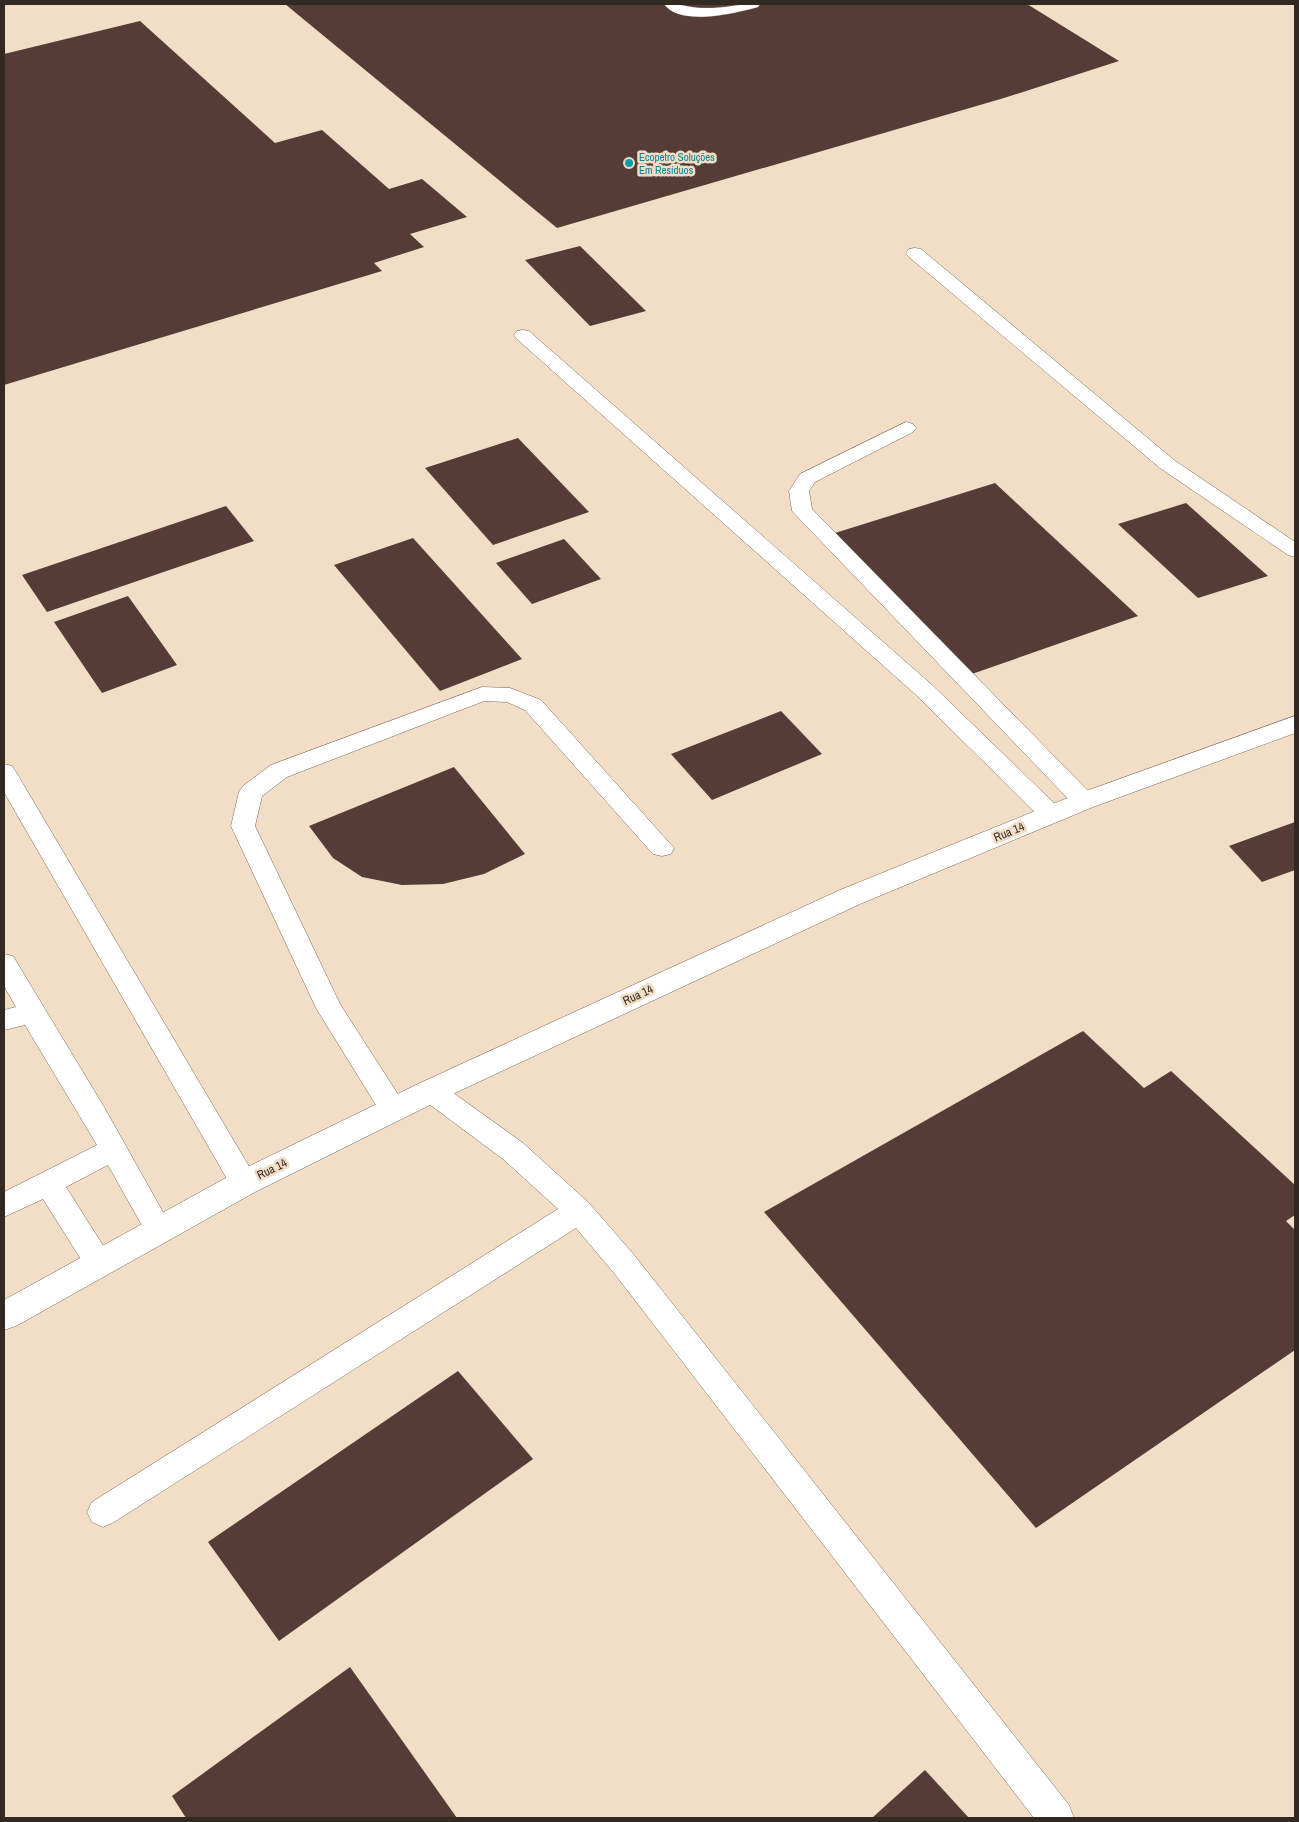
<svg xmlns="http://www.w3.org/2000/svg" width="1299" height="1822" viewBox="0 0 1299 1822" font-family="'Archivo Narrow',sans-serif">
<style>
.building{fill:#553c36}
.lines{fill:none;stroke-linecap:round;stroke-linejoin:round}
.service-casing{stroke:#7b6956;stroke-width:1}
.minor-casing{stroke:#7b6956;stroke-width:1}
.service{fill:#fff;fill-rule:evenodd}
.minor{fill:#fff;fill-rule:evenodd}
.culture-dot{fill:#0f9aa8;stroke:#f2ddc7;stroke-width:2}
.labels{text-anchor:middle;stroke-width:5;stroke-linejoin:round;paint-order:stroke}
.far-culture-label{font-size:11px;fill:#0d838f;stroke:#f2ddc7;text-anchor:start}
.street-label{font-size:12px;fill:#322a22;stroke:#f2ddc7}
</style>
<rect width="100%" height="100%" fill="#f2ddc7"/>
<!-- building -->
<g class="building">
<path d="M285 4H1027L1119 61 1004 98 557 228Z"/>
<path d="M140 21 275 143 322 130 389 189 422 179 467 217 410 234 424 247 374 263 382 271 4 385V54Z"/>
<path d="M580 246 646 311 590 326 525 260Z"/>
<path d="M518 438 589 512 493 545 425 468Z"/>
<path d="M995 483 1138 616 969 675 835 533Z"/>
<path d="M1186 503 1268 576 1198 598 1118 524Z"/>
<path d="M226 506 254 541 47 612 22 575Z"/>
<path d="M413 538 522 659 440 691 334 565Z"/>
<path d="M564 539 601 579 532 604 496 563Z"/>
<path d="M128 596 177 665 102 693 54 622Z"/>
<path d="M781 711 822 754 712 800 671 754Z"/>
<path d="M454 767 525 854 484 874 443 884 402 885 362 877 333 858 309 826Z"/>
<path d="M1295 822V870L1262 882 1229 846Z"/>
<path d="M1083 1031 1144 1088 1171 1071 1295 1185V1215L1286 1221 1295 1230V1350L1036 1528 764 1212Z"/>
<path d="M458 1371 533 1459 279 1641 208 1542Z"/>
<path d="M350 1667 457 1818H186L172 1796Z"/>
<path d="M925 1770 969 1818H872Z"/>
</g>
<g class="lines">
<defs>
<g id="service">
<path d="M664 4C677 3 689 8 702 8 722 9 741 3 760 4L758 7C736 13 680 27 664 4Z"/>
<path d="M915 248 921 249 1174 460 1295 542V557L1288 555 1160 468 909 257 906 253 909 249Z"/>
<path d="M523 330 529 331 931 684 1059 808 1063 814 1059 820 1051 822 1043 820 915 694 517 339 514 335 517 331Z"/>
<path d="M906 422 913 424 916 428 913 432 815 482 809 491 812 509 1092 795 1096 801 1092 807 1084 809 1076 807 792 511 789 491 800 474Z"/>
<path d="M482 687 510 688 541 700 674 848 671 854 662 856 653 854 525 710 507 702 484 701 287 777 262 796 255 826 340 1004 408 1110 404 1118 394 1121 384 1118 316 1008 231 826 239 792 243 786 271 765Z"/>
<path d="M4 764 12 766 16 772 254 1175 258 1183 254 1191 244 1194 234 1191 4 792Z"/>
<path d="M4 954 13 956 104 1107 173 1230 169 1238 159 1242 149 1238 108 1165 66 1187 114 1263 109 1272 99 1275 89 1272 43 1199 4 1217V1192L97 1145 25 1025 4 1030V1010L16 1007 4 986Z"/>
<path d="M431 1080 441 1084 523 1143 589 1203 634 1255 1069 1805 1074 1818H1034L614 1273 576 1228 114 1522 103 1527 92 1522 87 1512 92 1502 558 1209 503 1159 421 1098 417 1091 421 1084Z"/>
</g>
<path id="minor" d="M1295 716V733L1093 807 860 904 442 1099 255 1192 16 1326 4 1330V1300L233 1174 420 1083 840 890 1075 795Z"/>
</defs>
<!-- service casing -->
<use href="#service" class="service-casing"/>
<!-- minor casing -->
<use href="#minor" class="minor-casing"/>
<!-- service -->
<use href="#service" class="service"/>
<!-- minor -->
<use href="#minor" class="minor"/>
</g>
<!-- markers -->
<circle class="culture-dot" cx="629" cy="163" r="5"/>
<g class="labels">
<!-- far-culture labels -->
<g class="far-culture-label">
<text x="639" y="161">Ecopetro Soluções<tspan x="639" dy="13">Em Resíduos</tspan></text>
</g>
<!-- street labels -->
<g class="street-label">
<text transform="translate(1009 832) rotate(-22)" y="4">Rua 14</text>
<text transform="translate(638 995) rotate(-25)" y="4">Rua 14</text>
<text transform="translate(272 1169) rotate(-26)" y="4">Rua 14</text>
</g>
</g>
<!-- border -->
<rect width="1299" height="1822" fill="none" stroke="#322a22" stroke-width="10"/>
</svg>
